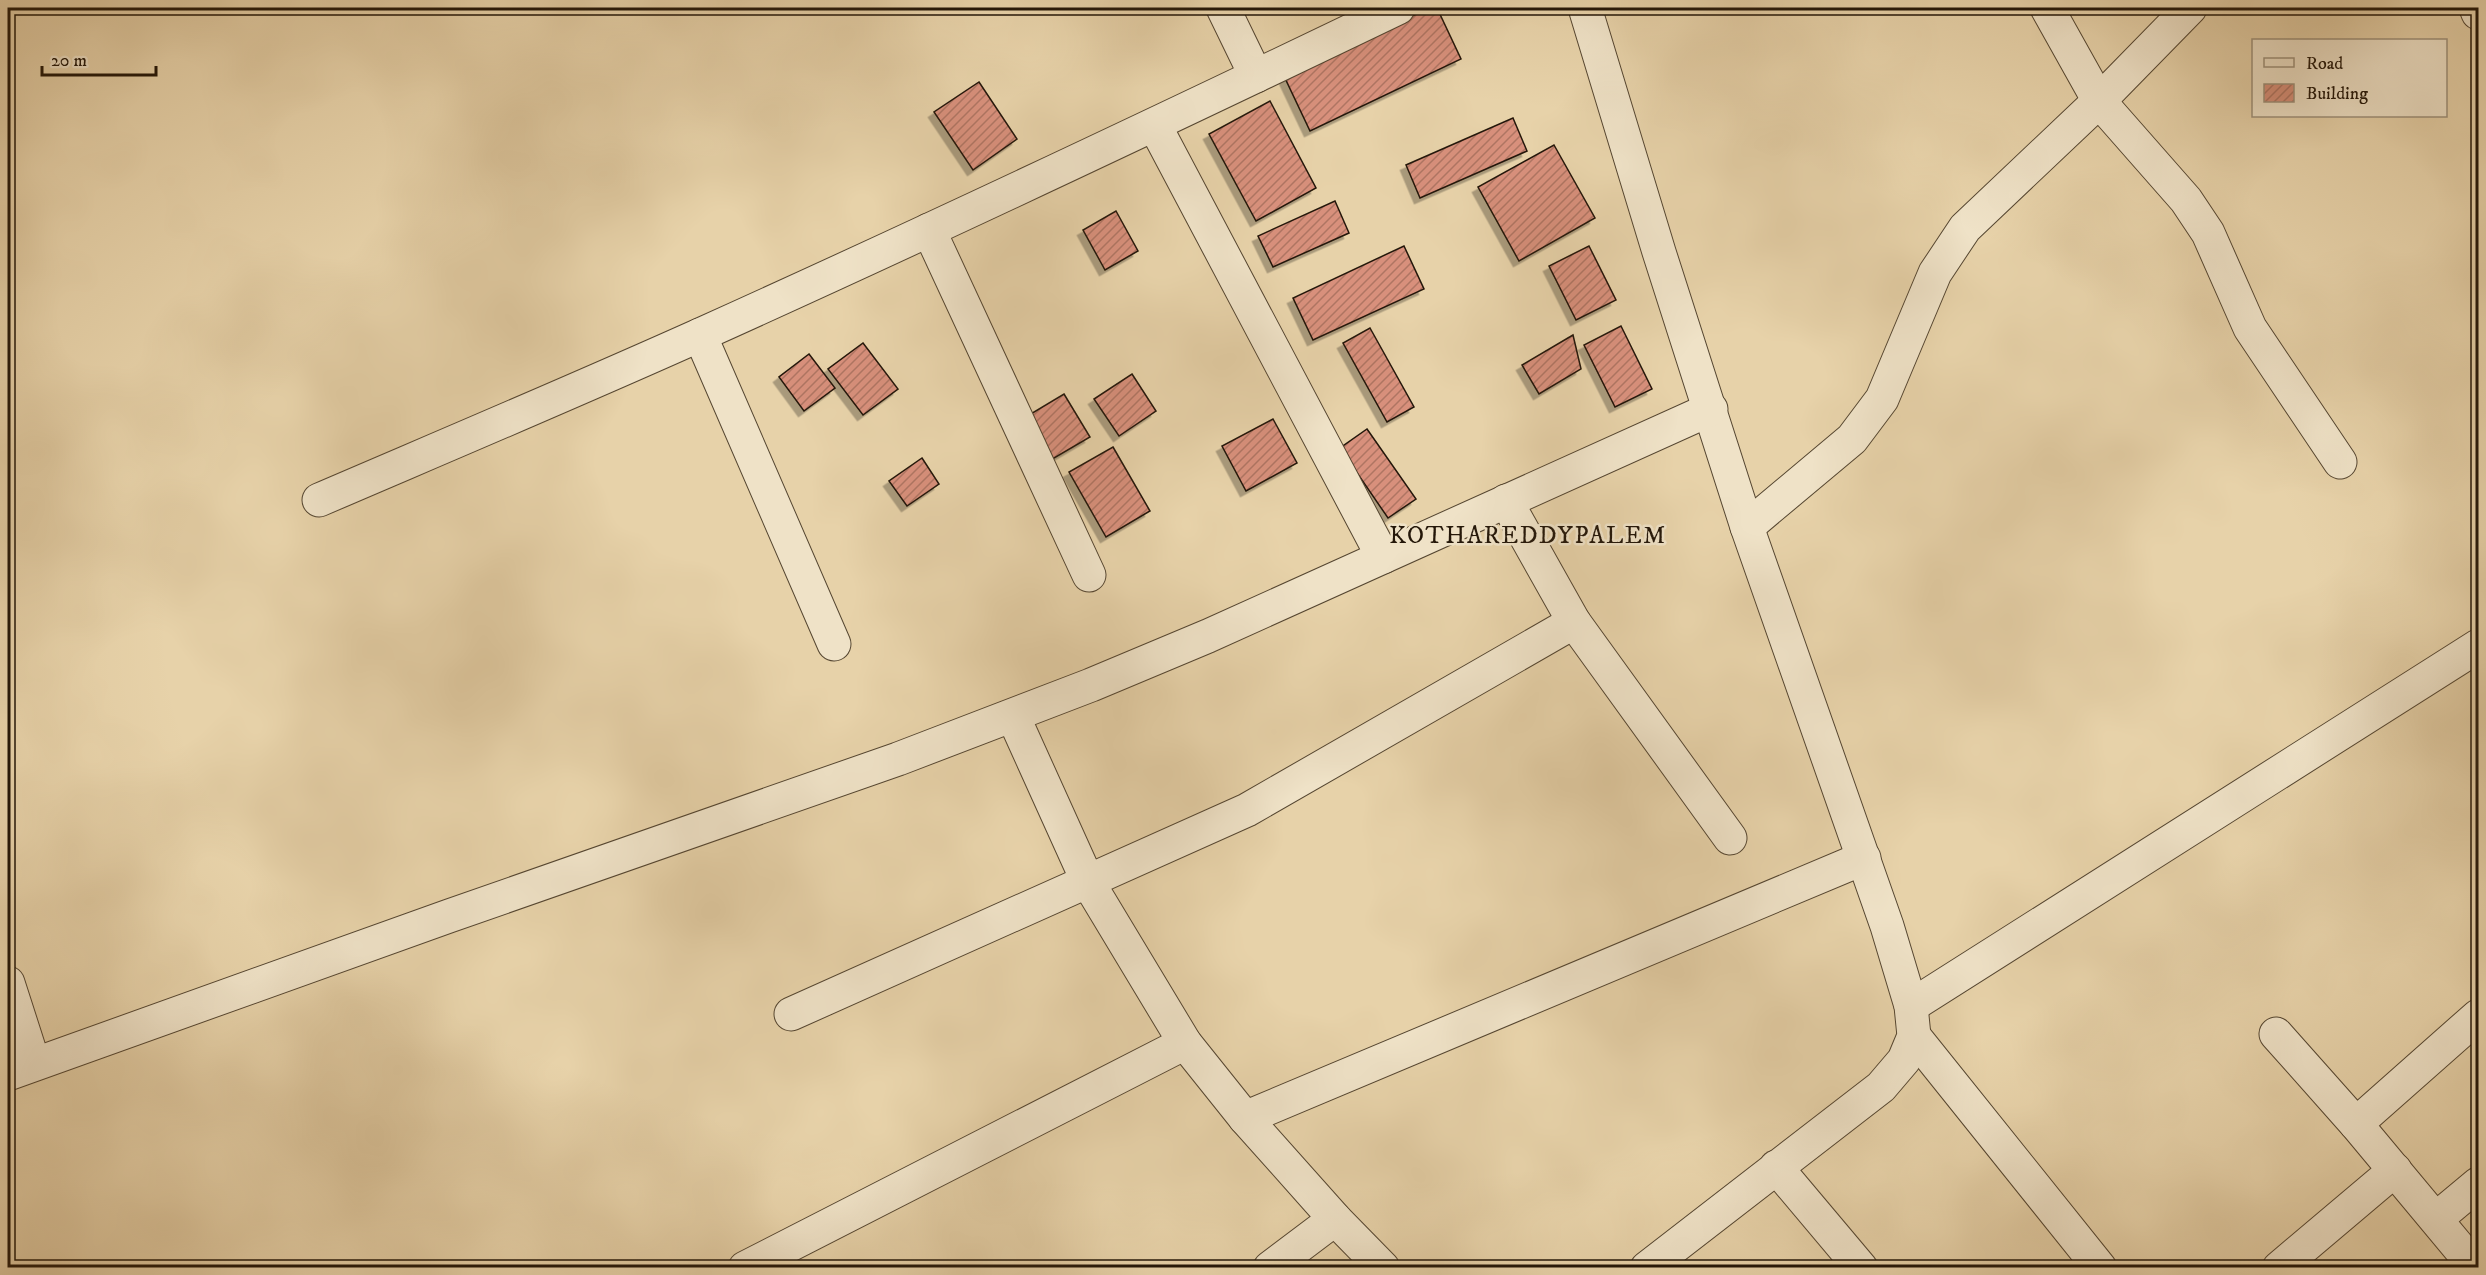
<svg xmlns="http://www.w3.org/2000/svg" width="2486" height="1275" viewBox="0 0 2486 1275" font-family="'IM FELL DW Pica',serif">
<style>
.building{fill:url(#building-hatch);stroke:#241709;stroke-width:1.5;filter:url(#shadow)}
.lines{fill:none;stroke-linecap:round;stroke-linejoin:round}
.minor-casing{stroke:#554631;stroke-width:35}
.minor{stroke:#efe2c7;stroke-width:33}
.labels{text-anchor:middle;stroke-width:5;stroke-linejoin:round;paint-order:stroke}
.quarter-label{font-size:24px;letter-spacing:1.5px;fill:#241709;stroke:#efe2c7}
</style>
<defs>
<pattern id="building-hatch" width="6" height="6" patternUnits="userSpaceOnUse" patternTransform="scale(1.5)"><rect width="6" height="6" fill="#d8907b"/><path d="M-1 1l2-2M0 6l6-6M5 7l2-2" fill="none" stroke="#af7563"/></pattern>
<filter id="shadow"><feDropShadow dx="-5.5" dy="5.5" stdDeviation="0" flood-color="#0004"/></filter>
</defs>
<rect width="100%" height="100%" fill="#e7d2a9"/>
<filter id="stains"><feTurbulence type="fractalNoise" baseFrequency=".00333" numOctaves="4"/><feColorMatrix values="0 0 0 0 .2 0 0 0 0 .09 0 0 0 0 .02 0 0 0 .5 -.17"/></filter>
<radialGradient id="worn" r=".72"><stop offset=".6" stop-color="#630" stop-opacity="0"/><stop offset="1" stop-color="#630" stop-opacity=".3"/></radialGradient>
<!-- building -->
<g class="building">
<path d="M1429 8H1437L1461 59 1310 131 1284 76Z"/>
<path d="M979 82 1017 139 973 170 934 112Z"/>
<path d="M1270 101 1316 188 1256 221 1209 134Z"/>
<path d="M1513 118 1527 151 1420 198 1406 165Z"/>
<path d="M1554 145 1595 218 1519 261 1478 187Z"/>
<path d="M1335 201 1349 233 1273 267 1258 236Z"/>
<path d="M1116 211 1138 251 1105 270 1083 230Z"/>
<path d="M1404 246 1424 289 1313 340 1293 298Z"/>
<path d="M1589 246 1616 300 1576 320 1549 266Z"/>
<path d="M1621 326 1652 389 1615 407 1584 345Z"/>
<path d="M1370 328 1414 407 1387 422 1343 343Z"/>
<path d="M1573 335 1581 369 1539 394 1522 365Z"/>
<path d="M863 343 898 389 863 415 828 369Z"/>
<path d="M809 354 835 388 804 411 779 377Z"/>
<path d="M1132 374 1156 411 1119 436 1094 399Z"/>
<path d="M1064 394 1090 437 1049 461 1024 418Z"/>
<path d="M1273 419 1297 463 1246 491 1222 446Z"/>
<path d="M1367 429 1416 499 1388 518 1340 448Z"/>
<path d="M1113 447 1150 511 1106 537 1069 472Z"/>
<path d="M922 458 939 484 907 506 889 481Z"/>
</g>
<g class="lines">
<defs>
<g id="minor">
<path d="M1223 8 1256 76"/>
<path d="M1585 8 1659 252 1747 527 1887 926 1911 1006 1914 1036 1904 1060 1881 1087 1647 1268"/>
<path d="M2047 8 2099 101 2186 200 2208 233 2250 328 2340 462"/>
<path d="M2476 8 2478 13"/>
<path d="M1155 126 1383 557"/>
<path d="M929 230 1089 575"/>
<path d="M700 335 834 644"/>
<path d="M319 500C447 445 575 391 702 334 935 229 1167 119 1398 8"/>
<path d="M1506 501 1574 622 1730 838"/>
<path d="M1747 527 1852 439 1882 399 1935 273 1965 228 2099 101 2190 8"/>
<path d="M1013 716 1088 882 1185 1043 1245 1118 1335 1219 1383 1268"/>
<path d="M8 983 34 1064"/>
<path d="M1911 1006 2478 646"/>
<path d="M791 1014 1247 810 1574 622"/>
<path d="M2276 1034 2356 1124 2476 1268"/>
<path d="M1914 1036 2100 1268"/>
<path d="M8 1074 449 916 898 759 1091 685 1208 636 1711 409"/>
<path d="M1245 1118 1864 858"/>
<path d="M2356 1124 2478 1016"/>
<path d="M1776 1167 1861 1268"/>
<path d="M2436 1219 2478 1184"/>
<path d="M745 1268 1185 1043"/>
<path d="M1270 1268 1335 1219"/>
<path d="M2279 1268 2395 1170"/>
</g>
</defs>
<!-- minor casing -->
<use href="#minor" class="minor-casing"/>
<!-- minor -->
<use href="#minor" class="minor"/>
</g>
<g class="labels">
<!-- quarter labels -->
<g class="quarter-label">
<text x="1528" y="543">KOTHAREDDYPALEM</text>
</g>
</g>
<!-- margin -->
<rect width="2486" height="1275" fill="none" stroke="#e7d2a9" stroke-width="30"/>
<rect x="9" y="9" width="2468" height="1257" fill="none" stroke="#241709" stroke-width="3"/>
<rect x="15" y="15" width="2456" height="1245" fill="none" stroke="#241709" stroke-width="1.5"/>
<!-- legend -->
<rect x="2252" y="39" width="195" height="78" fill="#efe2c7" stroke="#9e917b" stroke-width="1.5"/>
<rect x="2264" y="58" width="30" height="9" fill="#efe2c7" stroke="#9e917b" stroke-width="1.5"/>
<text x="2306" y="69" font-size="18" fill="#241709">Road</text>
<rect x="2264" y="84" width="30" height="18" fill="url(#building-hatch)" stroke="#9e917b" stroke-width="1.5"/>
<text x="2306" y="99" font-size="18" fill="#241709">Building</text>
<!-- scale -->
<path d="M42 66v9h114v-9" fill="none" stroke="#241709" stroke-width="3"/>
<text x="51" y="66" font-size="18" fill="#241709" stroke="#efe2c7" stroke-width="4.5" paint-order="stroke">20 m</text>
<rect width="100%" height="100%" filter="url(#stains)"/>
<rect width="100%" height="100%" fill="url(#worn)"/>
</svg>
